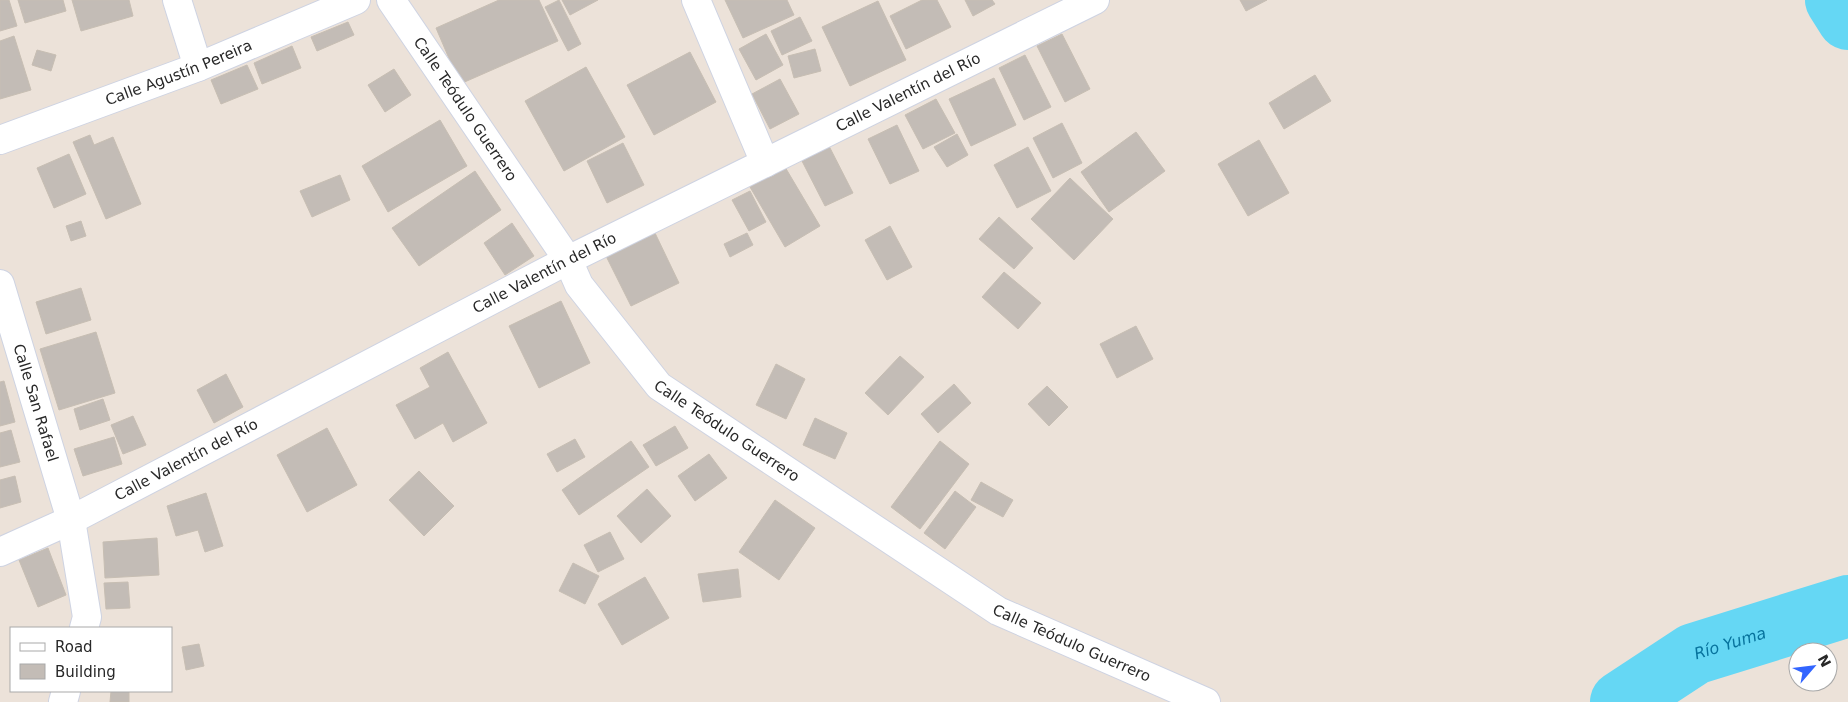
<svg xmlns="http://www.w3.org/2000/svg" width="1848" height="702" viewBox="0 0 1848 702" font-family="'DejaVu Sans',sans-serif">
<style>
.lines{fill:none;stroke-linecap:round;stroke-linejoin:round}
.river{stroke:#65d7f4;stroke-width:62}
.building{fill:#c3bcb6;stroke:#c7beb3}
.minor-casing{stroke:#ced3e2;stroke-width:30}
.minor{stroke:#fff;stroke-width:28}
.labels{text-anchor:middle;stroke-width:4;stroke-linejoin:round;paint-order:stroke}
.street-label{font-size:15px;fill:#282828;stroke:#fff}
.water-label{font-size:16px;font-style:italic;fill:#07739d;stroke:#fff}
</style>
<rect width="100%" height="100%" fill="#ece2d9"/>
<g class="lines">
<!-- river -->
<g class="river">
<path d="M1836 0 1848 19"/>
<path id="s1" d="M1621 702 1694 654 1848 606"/>
</g>
</g>
<!-- building -->
<g class="building">
<path d="M0 0H9L17 26 0 31Z"/>
<path d="M18 0H63L66 11 25 23Z"/>
<path d="M72 0H129L133 16 81 31Z"/>
<path d="M499 0H539L558 41 460 84 436 28Z"/>
<path d="M559 0 581 44 568 51 545 7Z"/>
<path d="M562 0H598L570 15Z"/>
<path d="M725 0H787L794 15 743 38Z"/>
<path d="M922 0H937L951 27 906 49 890 16Z"/>
<path d="M965 0H992L995 4 973 16Z"/>
<path d="M1240 0H1267L1246 11Z"/>
<path d="M878 1 906 60 850 86 822 27Z"/>
<path d="M800 17 812 41 782 55 771 31Z"/>
<path d="M348 22 354 35 317 51 311 37Z"/>
<path d="M766 34 783 65 756 80 739 49Z"/>
<path d="M1062 34 1090 89 1065 102 1037 46Z"/>
<path d="M14 36 31 90 0 99V41Z"/>
<path d="M292 46 301 68 262 84 254 63Z"/>
<path d="M815 49 821 71 794 78 788 56Z"/>
<path d="M37 50 56 55 51 71 32 65Z"/>
<path d="M690 52 716 102 654 135 627 85Z"/>
<path d="M1025 55 1051 107 1024 120 999 68Z"/>
<path d="M247 65 258 89 221 104 211 80Z"/>
<path d="M586 67 625 137 564 171 525 101Z"/>
<path d="M394 69 411 95 385 112 368 85Z"/>
<path d="M1315 75 1331 101 1284 129 1269 103Z"/>
<path d="M994 78 1016 125 971 146 949 99Z"/>
<path d="M780 79 799 114 770 129 752 94Z"/>
<path d="M936 99 955 133 923 149 905 115Z"/>
<path d="M440 120 467 166 388 212 362 166Z"/>
<path d="M1062 123 1082 163 1053 178 1033 138Z"/>
<path d="M897 125 919 171 890 184 868 139Z"/>
<path d="M1136 132 1165 171 1109 212 1081 172Z"/>
<path d="M957 134 968 155 947 167 934 147Z"/>
<path d="M90 135 94 145 113 137 141 204 106 219 73 142Z"/>
<path d="M1259 140 1289 193 1248 216 1218 164Z"/>
<path d="M623 143 644 185 607 203 587 161Z"/>
<path d="M829 146 853 193 825 206 802 161Z"/>
<path d="M1028 147 1051 191 1017 208 994 165Z"/>
<path d="M69 154 86 194 54 208 37 168Z"/>
<path d="M785 167 820 226 785 247 750 187Z"/>
<path d="M475 171 501 210 419 266 392 228Z"/>
<path d="M340 175 350 200 312 217 300 191Z"/>
<path d="M1070 178 1113 219 1074 260 1031 219Z"/>
<path d="M750 191 766 222 749 231 732 200Z"/>
<path d="M999 217 1033 248 1014 269 979 239Z"/>
<path d="M81 221 86 236 71 241 66 226Z"/>
<path d="M512 223 534 256 505 275 484 243Z"/>
<path d="M890 226 912 267 887 280 865 240Z"/>
<path d="M655 233 679 283 631 306 606 256Z"/>
<path d="M747 233 753 245 730 257 724 244Z"/>
<path d="M1004 272 1041 303 1018 329 982 297Z"/>
<path d="M81 288 91 320 46 334 36 302Z"/>
<path d="M561 301 590 363 539 388 509 326Z"/>
<path d="M1136 326 1153 359 1117 378 1100 344Z"/>
<path d="M96 332 115 393 59 410 40 349Z"/>
<path d="M448 352 487 423 453 442 443 423 415 439 396 405 430 387 420 368Z"/>
<path d="M900 356 924 377 888 415 865 393Z"/>
<path d="M776 364 805 379 786 419 756 405Z"/>
<path d="M226 374 243 407 214 423 197 390Z"/>
<path d="M4 381 15 422 0 426V382Z"/>
<path d="M954 384 971 403 938 433 921 414Z"/>
<path d="M1047 386 1068 407 1049 426 1028 404Z"/>
<path d="M103 399 110 420 80 430 74 409Z"/>
<path d="M133 416 146 445 123 454 111 425Z"/>
<path d="M815 418 847 433 835 459 803 445Z"/>
<path d="M675 426 688 448 656 466 643 445Z"/>
<path d="M327 428 357 485 307 512 277 455Z"/>
<path d="M11 430 20 462 0 467V433Z"/>
<path d="M114 437 122 464 83 476 74 449Z"/>
<path d="M575 439 585 457 557 472 547 454Z"/>
<path d="M631 441 649 467 579 515 562 490Z"/>
<path d="M940 441 969 464 920 529 891 507Z"/>
<path d="M709 454 727 478 695 501 678 476Z"/>
<path d="M419 471 454 506 424 536 389 500Z"/>
<path d="M15 476 21 502 0 508V480Z"/>
<path d="M981 482 1013 500 1003 517 971 500Z"/>
<path d="M647 489 671 516 641 543 617 516Z"/>
<path d="M955 491 976 507 945 549 924 533Z"/>
<path d="M206 493 223 546 205 552 198 530 176 536 167 506Z"/>
<path d="M775 500 815 528 779 580 739 552Z"/>
<path d="M610 532 624 559 598 572 584 545Z"/>
<path d="M157 538 159 575 105 578 103 542Z"/>
<path d="M48 548 66 595 38 607 19 560Z"/>
<path d="M573 563 599 576 585 604 559 591Z"/>
<path d="M738 569 741 597 703 602 698 574Z"/>
<path d="M645 577 669 618 622 645 598 604Z"/>
<path d="M128 582 130 608 106 609 104 583Z"/>
<path d="M199 644 204 666 186 670 182 647Z"/>
<path d="M111 691H129V702H110Z"/>
</g>
<g class="lines">
<defs>
<g id="minor">
<path d="M177 0 198 67"/>
<path id="s2" d="M391 0 568 260 579 285 659 386 998 611 1206 702"/>
<path d="M696 0 765 163"/>
<path id="s3" d="M0 140 198 67 356 0"/>
<path id="s4" d="M0 284 71 520 87 617 84 628"/>
<path id="s5" d="M0 552 71 520 568 260 1095 0"/>
<path d="M63 702 66 691"/>
</g>
</defs>
<!-- minor casing -->
<use href="#minor" class="minor-casing"/>
<!-- minor -->
<use href="#minor" class="minor"/>
</g>
<g class="labels">
<!-- street labels -->
<g class="street-label">
<text dy="5" stroke="none"><textPath href="#s3" startOffset="191">Calle Agustín Pereira</textPath></text>
<text dy="5" stroke="none"><textPath href="#s5" startOffset="1018">Calle Valentín del Río</textPath></text>
<text dy="5" stroke="none"><textPath href="#s2" startOffset="132">Calle Teódulo Guerrero</textPath></text>
<text dy="5" stroke="none"><textPath href="#s5" startOffset="612">Calle Valentín del Río</textPath></text>
<text dy="5" stroke="none"><textPath href="#s4" startOffset="124">Calle San Rafael</textPath></text>
<text dy="5" stroke="none"><textPath href="#s2" startOffset="552">Calle Teódulo Guerrero</textPath></text>
<text dy="5" stroke="none"><textPath href="#s5" startOffset="208">Calle Valentín del Río</textPath></text>
<text dy="5" stroke="none"><textPath href="#s2" startOffset="958">Calle Teódulo Guerrero</textPath></text>
</g>
<!-- water labels -->
<g class="water-label">
<text dy="6" stroke="none"><textPath href="#s1" startOffset="125">Río Yuma</textPath></text>
</g>
</g>
<!-- legend -->
<rect x="10" y="627" width="162" height="65" fill="#ffffff" stroke="#a9a9a9"/>
<rect x="20" y="643" width="25" height="8" fill="#ffffff" stroke="#a9a9a9"/>
<text x="55" y="652" font-size="15" fill="#282828">Road</text>
<rect x="20" y="664" width="25" height="15" fill="#c3bcb6" stroke="#a9a9a9"/>
<text x="55" y="677" font-size="15" fill="#282828">Building</text>
<!-- north arrow -->
<g transform="translate(1813 667) rotate(62)"><circle r="24" fill="#ffffff" stroke="#a9a9a9"/>
<path d="M0-4L9 19L0 12L-9 19Z" fill="#3265ff"/>
<text y="-8" font-size="14" font-weight="bold" text-anchor="middle" fill="#282828">N</text>
</g>
</svg>
